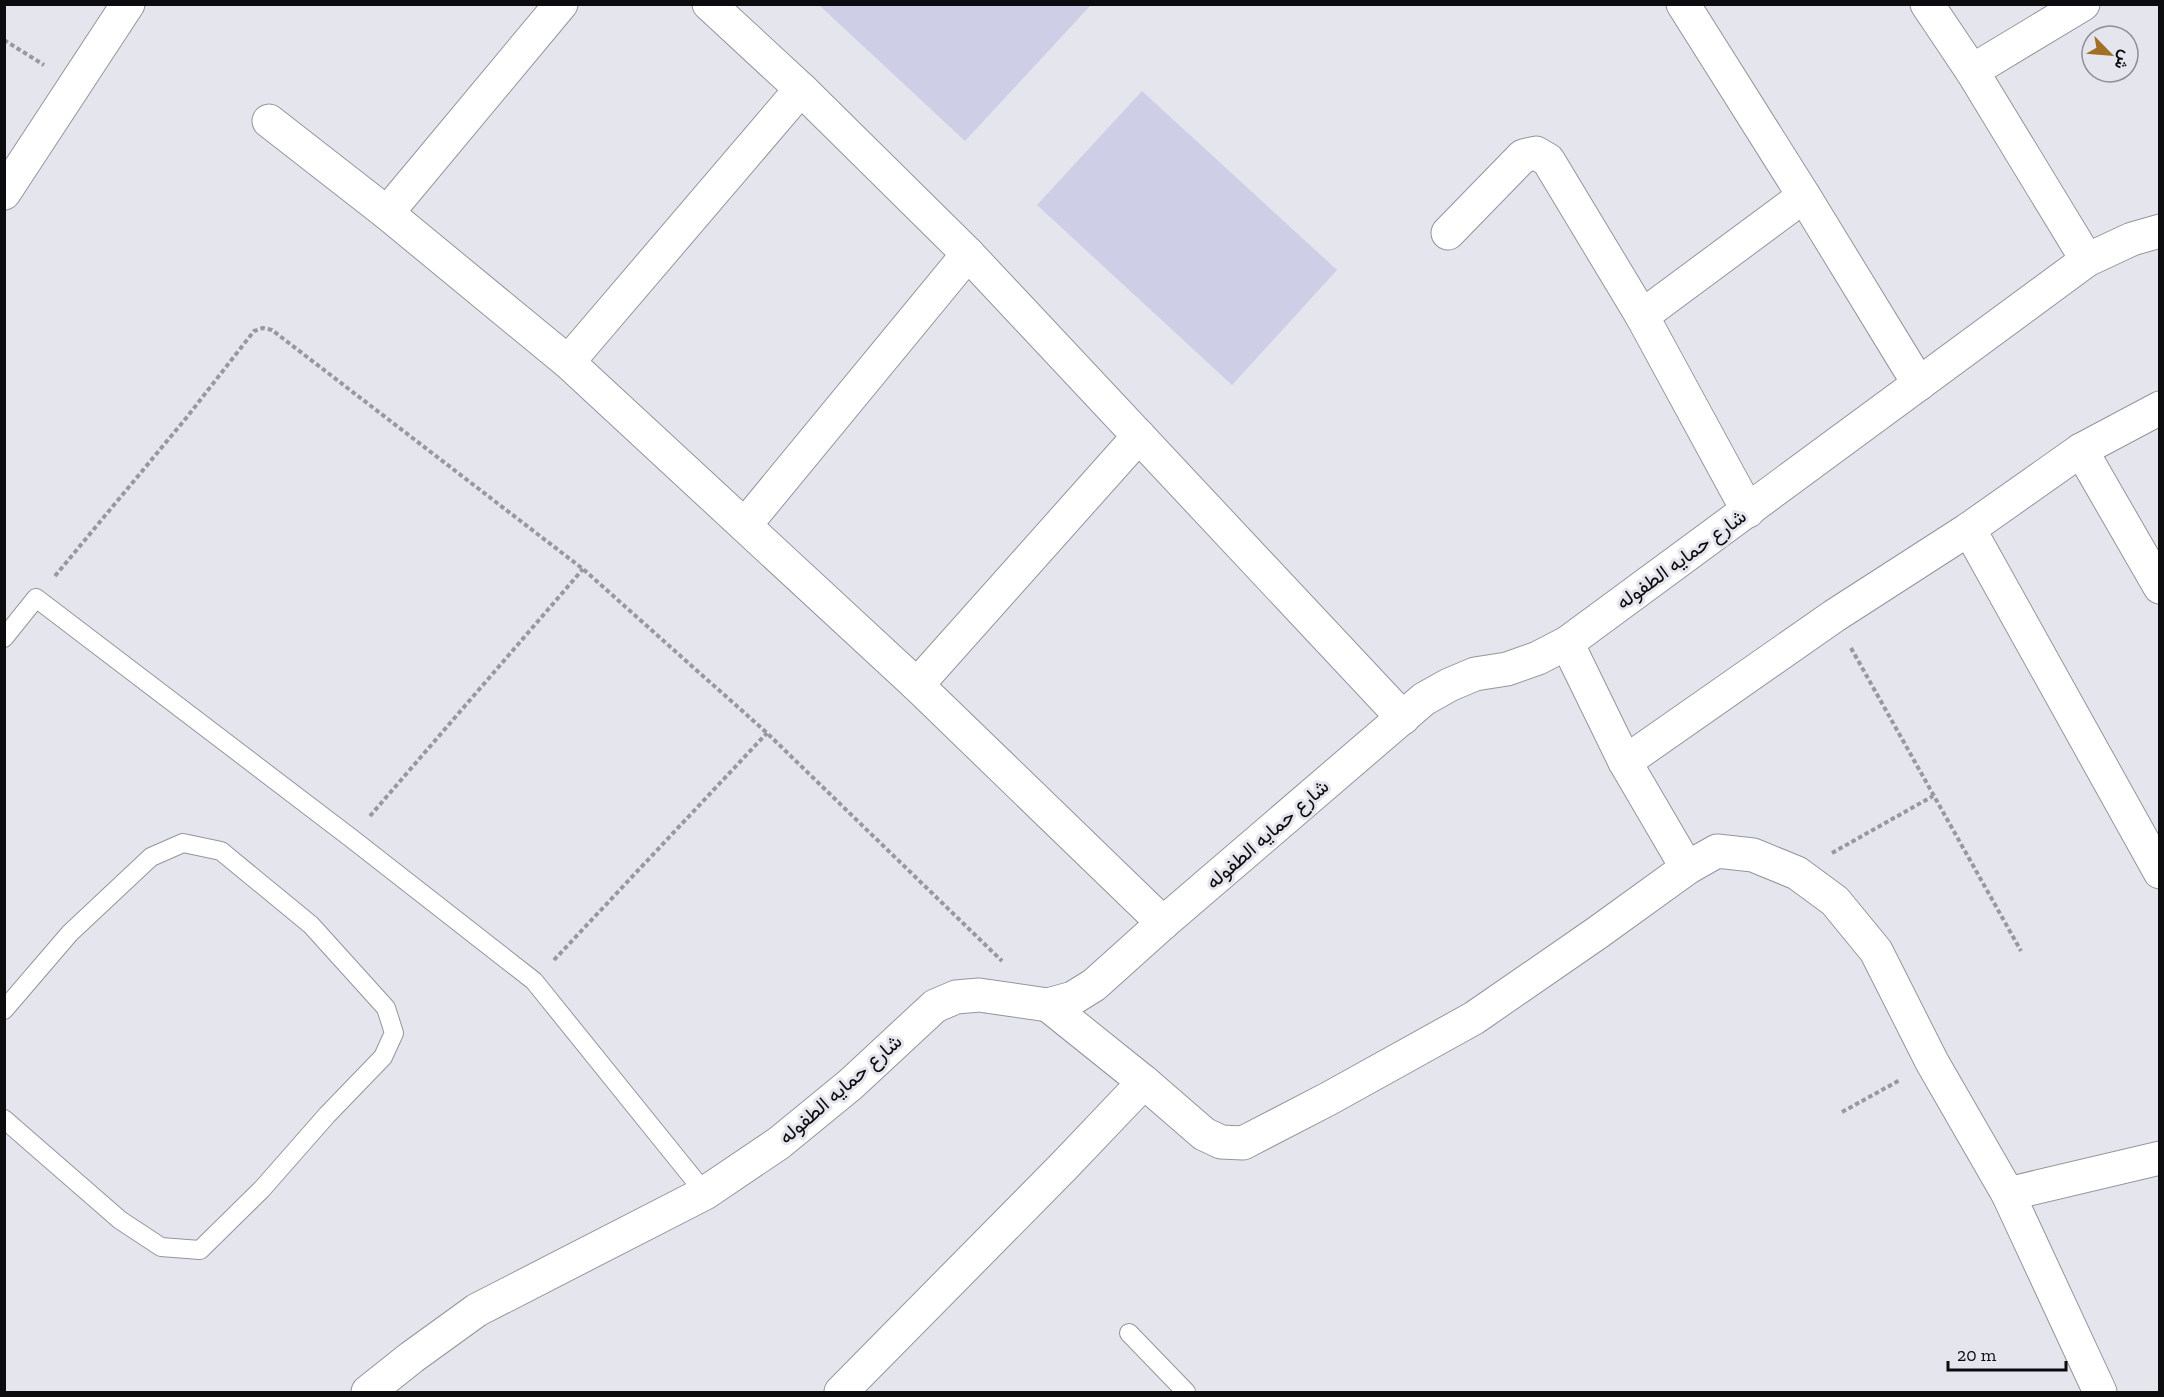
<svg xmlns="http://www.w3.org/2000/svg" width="2164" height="1397" viewBox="0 0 2164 1397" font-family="'Zilla Slab',Vazirmatn,serif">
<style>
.green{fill:#cecfe7}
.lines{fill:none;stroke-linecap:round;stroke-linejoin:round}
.service-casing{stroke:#94959d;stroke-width:20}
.minor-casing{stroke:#94959d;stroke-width:35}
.tertiary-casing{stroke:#94959d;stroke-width:35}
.path{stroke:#98999f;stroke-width:4;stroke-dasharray:4.5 3;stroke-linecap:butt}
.service{stroke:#fff;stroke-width:18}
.minor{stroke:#fff;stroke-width:33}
.tertiary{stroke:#fff;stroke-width:33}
.labels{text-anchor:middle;stroke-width:6;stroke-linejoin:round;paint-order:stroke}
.street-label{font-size:20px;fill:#0c0c0f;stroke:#e4e5ed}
</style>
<rect width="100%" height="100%" fill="#e4e5ed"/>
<!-- green -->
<g class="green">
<path d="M819 5H1091L965 141Z"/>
<path d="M1142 91 1337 270 1232 385 1037 205Z"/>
</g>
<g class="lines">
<defs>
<g id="service">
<path d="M4 638 36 598 351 838 534 981 705 1193"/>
<path d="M4 1010 70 933 151 857 183 843 221 851 311 925 386 1008 394 1033 383 1057 327 1115 262 1189 200 1250 161 1247 120 1220 4 1119"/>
<path d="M1129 1333 1186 1392"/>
</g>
<g id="minor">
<path d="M561 4 387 213 568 362 917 685 1163 923"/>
<path d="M709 4 801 89 968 254 1403 718"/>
<path d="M1683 4 1804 196 1919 384"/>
<path d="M1927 4 1972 71"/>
<path d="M2083 4 1972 71 2087 260"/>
<path d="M269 121 387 213"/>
<path d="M1448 233 1523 156 1536 153 1548 160 1642 316 1748 511"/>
<path d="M1642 316 1804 196"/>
<path d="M568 362 801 89"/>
<path d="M2081 450 2160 587"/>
<path d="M745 525 968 254"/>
<path d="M1969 529 2160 872"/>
<path d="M1567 643 1625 762 1687 868"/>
<path d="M917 685 1139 436"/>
<path d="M1625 762 1834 616 1969 529 2081 450 2160 408"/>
<path d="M1048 1005 1144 1082 1204 1134 1221 1142 1243 1143 1328 1099 1474 1018 1597 933 1687 868 1717 851 1753 855 1797 873 1835 901 1876 951 1932 1062 2008 1194 2100 1392"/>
<path d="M2008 1194 2160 1158"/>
<path d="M841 1392 1064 1166 1144 1082"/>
</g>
<g id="tertiary">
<path d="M4 193 128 4"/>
<path d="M368 1392 412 1357 477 1310 705 1193 779 1143 851 1084 935 1006 956 997 979 995 1048 1005 1073 998 1094 985 1163 923 1424 699 1449 685 1475 674 1507 669 1538 658 1567 643 2087 260 2132 239 2160 231"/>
</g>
</defs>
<!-- service casing -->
<use href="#service" class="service-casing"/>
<!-- minor casing -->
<use href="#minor" class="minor-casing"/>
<!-- tertiary casing -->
<use href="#tertiary" class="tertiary-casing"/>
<!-- path -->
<g class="path">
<path d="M4 40 44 65"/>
<path d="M55 576 187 417 254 331 263 328 272 330 583 569 767 733 1002 961"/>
<path d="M1851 648 2021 951"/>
<path d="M370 816 583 569"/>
<path d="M1832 853 1933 796"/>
<path d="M554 960 767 733"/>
<path d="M1842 1112 1900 1080"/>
</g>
<!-- service -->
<use href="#service" class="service"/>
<!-- minor -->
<use href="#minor" class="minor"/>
<!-- tertiary -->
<use href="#tertiary" class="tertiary"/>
</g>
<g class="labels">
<!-- street labels -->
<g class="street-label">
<text transform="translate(1681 559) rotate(-36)" y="7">شارع حمايه الطفوله</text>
<text transform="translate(1267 834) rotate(-41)" y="7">شارع حمايه الطفوله</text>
<text transform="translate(840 1089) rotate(-41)" y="7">شارع حمايه الطفوله</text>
</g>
</g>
<!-- border -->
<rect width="2164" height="1397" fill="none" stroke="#0c0c0f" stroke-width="12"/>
<!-- north arrow -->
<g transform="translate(2110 54) rotate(115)"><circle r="28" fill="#e4e5ed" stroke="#8e8e94" stroke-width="1.5"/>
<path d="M0-4.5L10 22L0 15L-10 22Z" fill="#a16f25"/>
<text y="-9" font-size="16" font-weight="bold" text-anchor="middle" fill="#0c0c0f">ش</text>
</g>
<!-- scale -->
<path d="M1948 1361v9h118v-9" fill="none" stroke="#0c0c0f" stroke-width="3"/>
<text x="1957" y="1361" font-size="18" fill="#0c0c0f" stroke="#e4e5ed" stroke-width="4.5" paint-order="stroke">20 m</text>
</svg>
